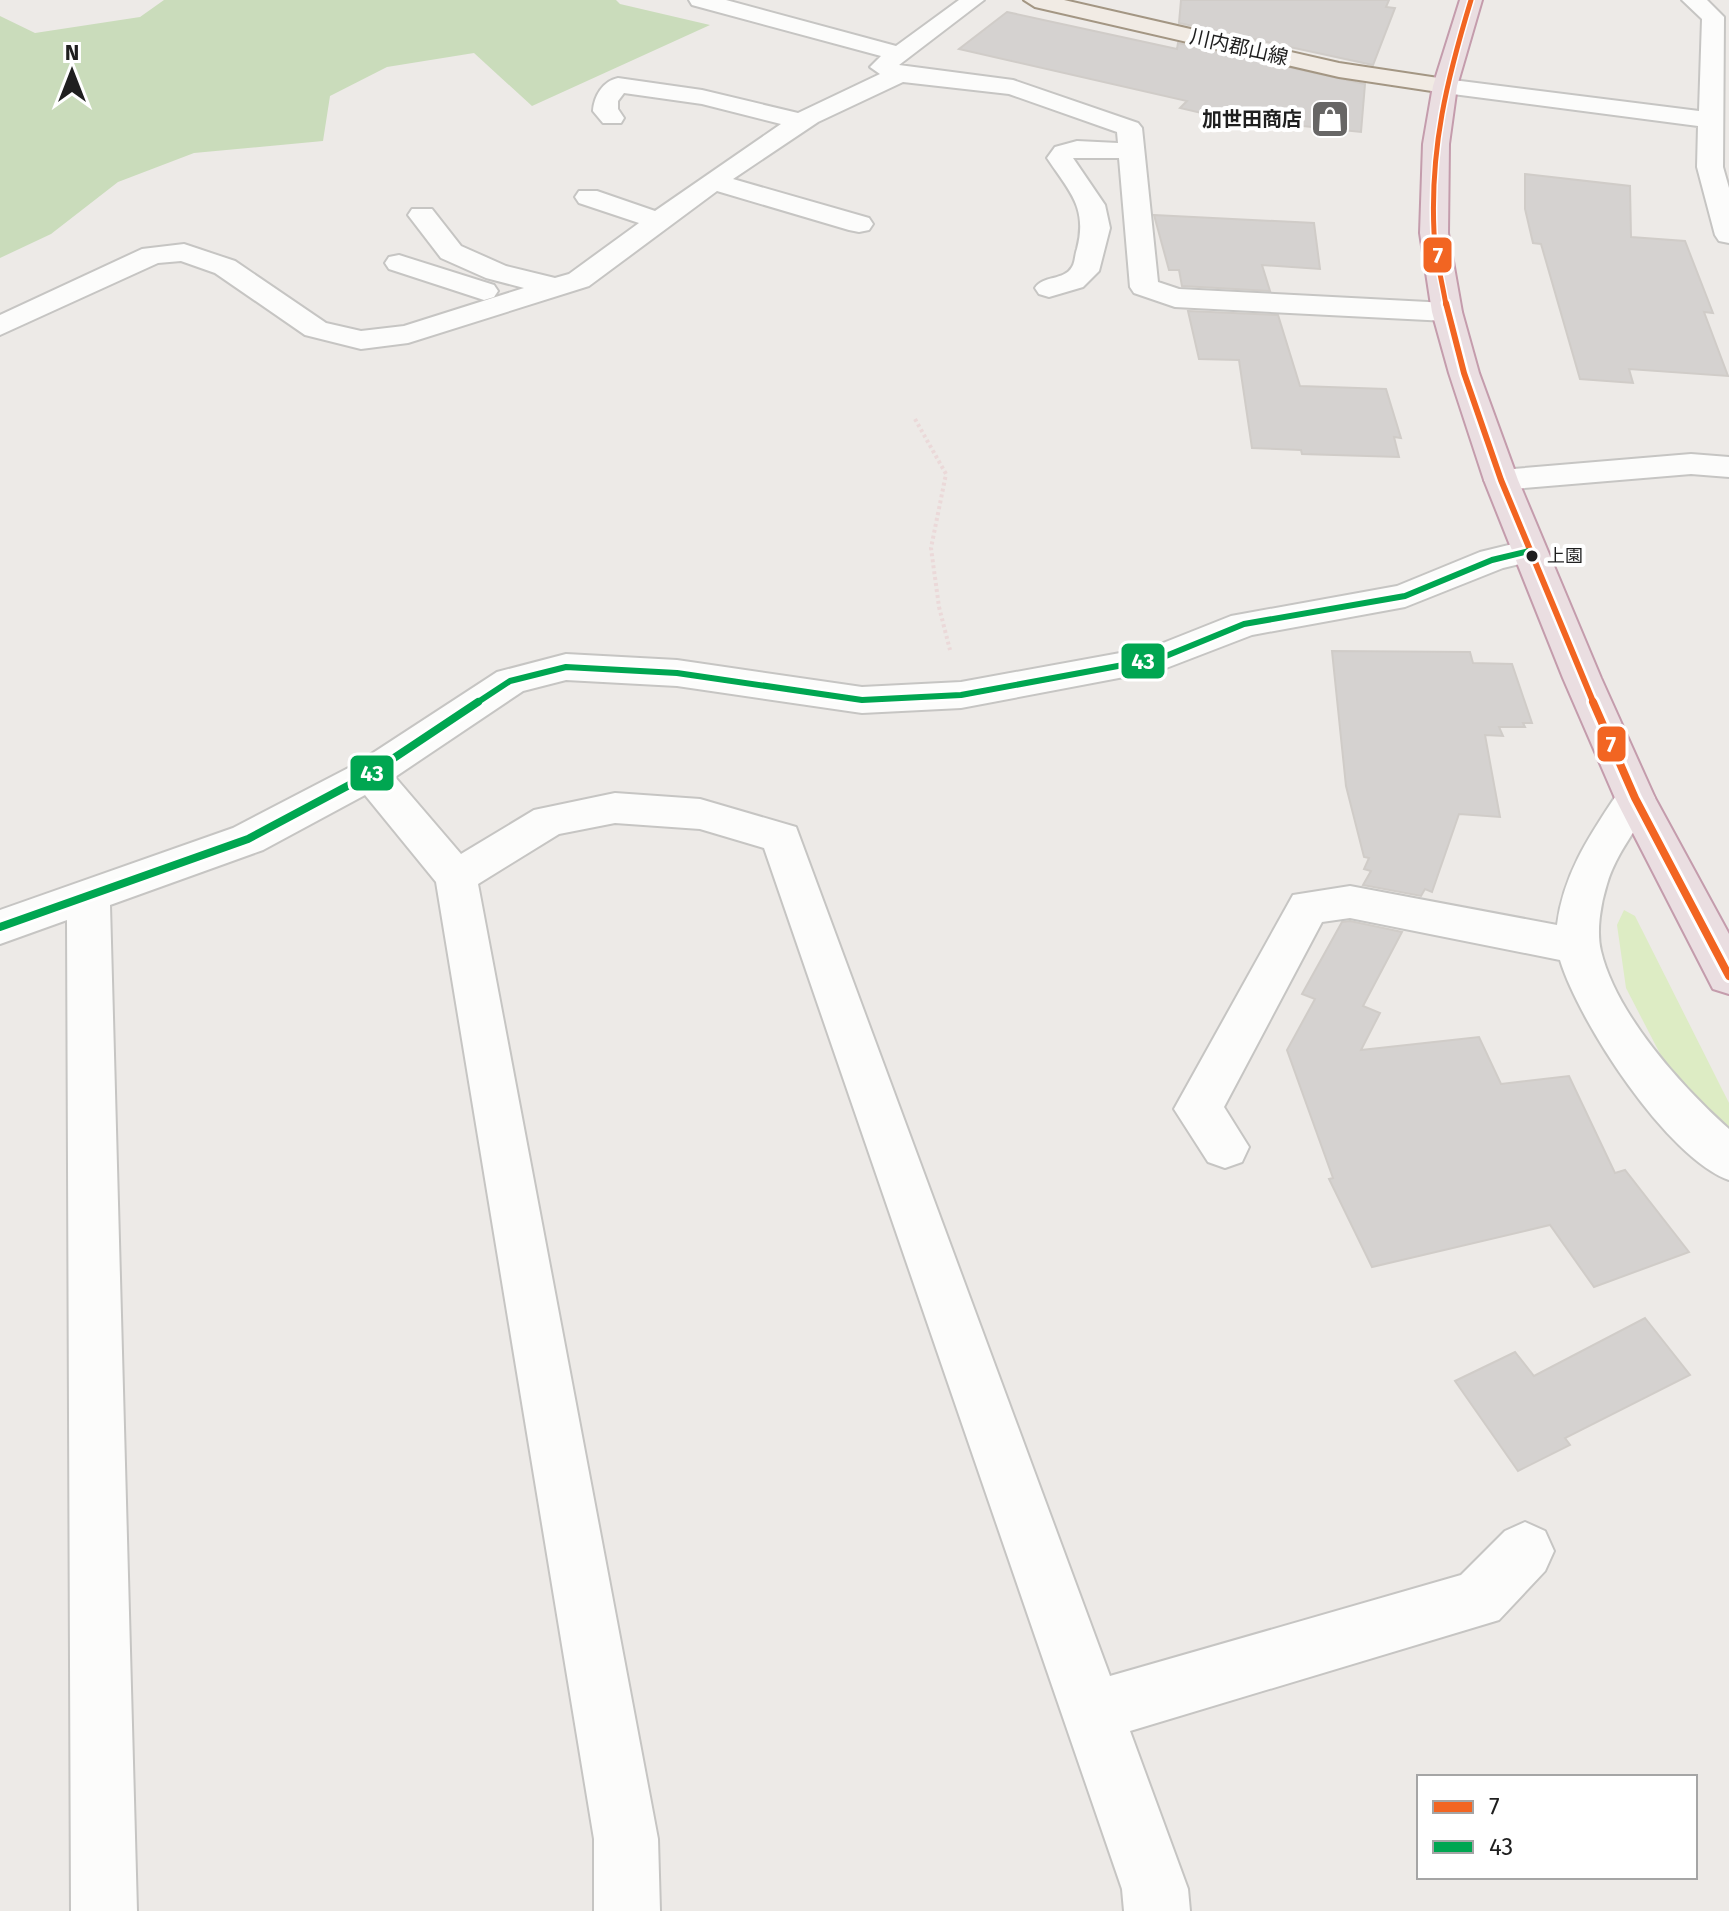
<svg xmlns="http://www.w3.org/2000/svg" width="1729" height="1911" viewBox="0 0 1729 1911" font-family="'Fira Sans','Noto Sans JP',sans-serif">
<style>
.grass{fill:#ddecc4}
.forest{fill:#cadcbb}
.building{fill:#d5d2d0;stroke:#d0ccc8;stroke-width:2}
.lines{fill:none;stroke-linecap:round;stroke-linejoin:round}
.street-casing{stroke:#c6c5c3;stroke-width:4}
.primary-casing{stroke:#a39683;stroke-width:4}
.highway-casing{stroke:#c49cac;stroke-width:4}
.path{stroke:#ebd9d9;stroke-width:4;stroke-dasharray:3 3;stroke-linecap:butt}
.street{fill:#fcfcfb;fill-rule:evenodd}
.primary{fill:#f1ebe4;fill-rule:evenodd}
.highway{fill:#eadee1;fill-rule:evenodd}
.bus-1-far2-casing{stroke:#fff;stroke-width:8}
.bus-1-far1-casing{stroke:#fff;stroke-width:11}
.bus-1-casing{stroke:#fff;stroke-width:14}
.bus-2-far1-casing{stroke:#fff;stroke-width:11}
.bus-2-casing{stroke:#fff;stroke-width:14}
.bus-1-far2{stroke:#f26522;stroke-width:5}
.bus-1-far1{stroke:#f26522;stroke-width:6}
.bus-1{stroke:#f26522;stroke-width:8}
.bus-2-far1{stroke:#00a651;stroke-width:6}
.bus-2{stroke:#00a651;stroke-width:8}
.bus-dot{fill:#1f1f1f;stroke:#fff;stroke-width:3}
.labels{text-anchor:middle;stroke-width:8;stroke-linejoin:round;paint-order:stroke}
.far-bus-label{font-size:18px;fill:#1f1f1f;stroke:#fff;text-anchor:start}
.far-street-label{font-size:20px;fill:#1f1f1f;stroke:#fff}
.far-poi-label{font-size:20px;font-weight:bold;fill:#1f1f1f;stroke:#fff;text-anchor:end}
.line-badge{stroke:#fff;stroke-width:3}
.badge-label{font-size:22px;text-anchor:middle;font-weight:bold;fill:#fff}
</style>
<rect width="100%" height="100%" fill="#edeae7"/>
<!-- grass -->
<path class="grass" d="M1624 910 1635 916 1729 1103V1129H1723L1670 1073 1626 988 1617 925Z"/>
<!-- forest -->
<path class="forest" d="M164 0H616L620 4 710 25 532 106 474 53 387 67 330 96 323 141 194 153 118 182 51 234 0 258V16L35 33 140 17Z"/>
<!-- building -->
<g class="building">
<path d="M1181 0H1389L1386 7 1395 8 1373 65 1179 23Z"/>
<path d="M1007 12 1177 49 1178 43 1365 84 1361 132 1223 118 1180 108 1187 101 959 49Z"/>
<path d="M1525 174 1630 186 1631 237 1685 241 1713 313 1704 312 1728 376 1629 369 1633 383 1580 379 1541 244 1533 243 1525 209Z"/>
<path d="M1154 215 1314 223 1320 269 1262 265 1270 291 1182 286 1179 270H1169Z"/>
<path d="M1188 311 1278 315 1300 386 1386 389 1401 438 1394 437 1399 457 1302 454 1301 450 1252 448 1239 360 1199 359Z"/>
<path d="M1332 651 1470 652 1473 663 1512 664 1532 723H1523L1525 727H1499L1503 736 1485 735 1500 817 1459 814 1432 892 1425 889 1421 896 1363 885 1371 871 1364 869 1369 858 1364 857 1346 786Z"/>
<path d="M1350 921 1402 932 1363 1006 1380 1013 1361 1050 1479 1037 1501 1084 1569 1076 1615 1173 1625 1170 1689 1252 1594 1287 1550 1225 1372 1267 1329 1179 1333 1178 1287 1050 1315 999 1302 994 1342 922Z"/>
<path d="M1645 1318 1690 1375 1565 1438 1570 1445 1518 1471 1455 1381 1515 1352 1534 1376Z"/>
</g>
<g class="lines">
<defs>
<g id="street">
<path d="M689 0H726L896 46 959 0H984L899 65 1013 80 1138 123 1142 128 1158 282 1179 289 1447 303 1457 306 1462 312 1457 318 1447 321 1175 307 1134 293 1130 287 1119 158H1073L1105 205 1110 228 1099 271 1083 287 1049 297 1039 294 1035 288C1043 275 1064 281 1072 267 1075 263 1075 254 1077 249 1088 207 1069 191 1047 158L1055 147 1077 141 1118 143 1117 132 1009 94 903 82 818 122 733 179 869 218 873 224 869 230 859 232 849 230 717 191 589 286 408 343 361 349 305 335 215 273 181 261 158 263 0 335V315L142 249 184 244 235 261 326 323 361 331 404 326 524 288 486 278 441 258 408 215 412 209H432L461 246 506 266 555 278 569 274 639 223 579 203 575 197 579 191H597L655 211 781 124 702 104 624 93 618 101V109L624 118 621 123H603L593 111C594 96 603 81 618 78L702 90 798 113 880 74 870 67 881 56 692 5Z"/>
<path d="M1682 0H1707L1724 17 1723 167 1729 188V243L1719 241 1715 235 1697 167 1698 126 1445 93 1436 91 1433 86 1436 81 1445 79 1699 111 1702 19Z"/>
<path d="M399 255 494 285 498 291 494 297 484 300 389 269 385 263 389 257Z"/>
<path d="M1691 454 1729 457V477L1691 474 1501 490 1489 487 1484 480 1489 473 1501 470Z"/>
<path d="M1529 540 1541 543 1546 551 1541 559 1503 568 1405 607 1252 635 1161 670 961 708 862 713 677 686 566 680 523 691 395 777 461 854 534 810 615 793 700 799 796 827 1110 1676 1461 1575 1505 1531 1525 1522 1545 1531 1554 1551 1545 1571 1499 1620 1130 1731 1188 1889 1190 1911H1124L1122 1889 764 848 700 829 615 823 559 834 478 884 658 1839 660 1911H594V1839L436 882 365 795 263 850 110 905 137 1911H71L67 920 0 944V910L233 828 356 764 497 672 566 654 677 660 862 687 961 682 1153 647 1231 616 1397 586 1480 552Z"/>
<path d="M1635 783 1649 788 1655 798C1639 826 1616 853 1607 884 1601 903 1596 931 1601 951 1616 1014 1681 1086 1729 1129V1180C1667 1158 1579 1022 1560 960L1350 918 1322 922 1224 1107 1249 1147 1242 1162 1225 1168 1208 1162 1174 1109 1293 895 1350 886 1557 925C1564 871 1592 832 1621 788Z"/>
</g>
<path id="primary" d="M1024 0H1064L1339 63 1445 79 1454 81 1457 86 1454 91 1445 93 1339 77 1035 7Z"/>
<path id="highway" d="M1460 0H1482L1457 86 1449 144 1448 233 1462 312 1479 373 1518 480 1601 678 1655 798 1729 934V994L1713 989 1615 798 1563 678 1484 480 1449 373 1432 312 1420 233 1423 144 1433 86Z"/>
</defs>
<!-- street casing -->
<use href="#street" class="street-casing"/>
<!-- primary casing -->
<use href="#primary" class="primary-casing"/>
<!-- highway casing -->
<use href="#highway" class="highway-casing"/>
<!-- path -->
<path class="path" d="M915 419 946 474 931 548 939 607 950 650"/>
<!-- street -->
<use href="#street" class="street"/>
<!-- primary -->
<use href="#primary" class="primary"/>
<!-- highway -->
<use href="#highway" class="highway"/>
<defs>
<path id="bus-1-far2" d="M1446 305C1442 281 1435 256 1434 232 1430 148 1447 79 1471 0"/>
<path id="bus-1-far1" d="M1446 303 1464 373 1501 480 1594 704"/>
<path id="bus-1" d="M1593 702 1635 798 1729 976"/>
<path id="bus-2-far1" d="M475 704 510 681 566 667 677 673 862 700 961 695 1161 658 1244 624 1405 596 1492 560 1529 551"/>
<path id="bus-2" d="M0 927 248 839 370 774 478 702"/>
</defs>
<!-- bus-1-far2 casing -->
<use href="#bus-1-far2" class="bus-1-far2-casing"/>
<!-- bus-1-far1 casing -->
<use href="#bus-1-far1" class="bus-1-far1-casing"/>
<!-- bus-1 casing -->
<use href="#bus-1" class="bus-1-casing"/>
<!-- bus-2-far1 casing -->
<use href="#bus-2-far1" class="bus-2-far1-casing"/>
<!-- bus-2 casing -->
<use href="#bus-2" class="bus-2-casing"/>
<!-- bus-1-far2 -->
<use href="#bus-1-far2" class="bus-1-far2"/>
<!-- bus-1-far1 -->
<use href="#bus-1-far1" class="bus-1-far1"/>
<!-- bus-1 -->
<use href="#bus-1" class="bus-1"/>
<!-- bus-2-far1 -->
<use href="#bus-2-far1" class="bus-2-far1"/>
<!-- bus-2 -->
<use href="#bus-2" class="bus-2"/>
</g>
<!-- icons -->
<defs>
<symbol id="shop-square" viewBox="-11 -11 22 22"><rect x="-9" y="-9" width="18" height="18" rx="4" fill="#676665" stroke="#fff"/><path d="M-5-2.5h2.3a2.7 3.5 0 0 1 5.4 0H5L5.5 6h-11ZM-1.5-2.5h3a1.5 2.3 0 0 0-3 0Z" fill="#fff"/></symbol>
</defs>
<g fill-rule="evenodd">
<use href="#shop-square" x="1308" y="97" width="44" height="44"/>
</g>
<!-- markers -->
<circle class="bus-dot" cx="1532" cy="556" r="7"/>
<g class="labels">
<!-- far-bus labels -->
<g class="far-bus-label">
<text x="1547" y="562">上園</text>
</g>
<!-- far-street labels -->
<g class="far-street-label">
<text transform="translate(1239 47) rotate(13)" y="7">川内郡山線</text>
</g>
<!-- far-poi labels -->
<g class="far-poi-label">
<text x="1302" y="126">加世田商店</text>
</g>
</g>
<g class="line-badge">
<rect x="1422" y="236" width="31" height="38" rx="8" fill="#f26522"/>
<rect x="1120" y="642" width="46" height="38" rx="8" fill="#00a651"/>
<rect x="1596" y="725" width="31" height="38" rx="8" fill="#f26522"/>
<rect x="349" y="754" width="46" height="38" rx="8" fill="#00a651"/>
</g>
<g class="badge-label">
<text x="1438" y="263">7</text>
<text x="1143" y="669">43</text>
<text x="1611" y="752">7</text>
<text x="372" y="781">43</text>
</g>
<!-- legend -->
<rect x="1417" y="1775" width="280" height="104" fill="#ffffff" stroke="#a5a5a5" stroke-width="2"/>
<rect x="1433" y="1801" width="40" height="12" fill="#f26522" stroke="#a5a5a5" stroke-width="2"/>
<text x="1489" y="1815" font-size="24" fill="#1f1f1f">7</text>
<rect x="1433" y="1841" width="40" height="12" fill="#00a651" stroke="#a5a5a5" stroke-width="2"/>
<text x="1489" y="1855" font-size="24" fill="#1f1f1f">43</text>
<!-- north arrow -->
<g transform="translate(72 72)" stroke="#ffffff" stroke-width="6" paint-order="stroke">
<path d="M0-6L14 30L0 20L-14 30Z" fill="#1f1f1f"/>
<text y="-12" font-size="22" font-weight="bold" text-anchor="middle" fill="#1f1f1f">N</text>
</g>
</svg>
